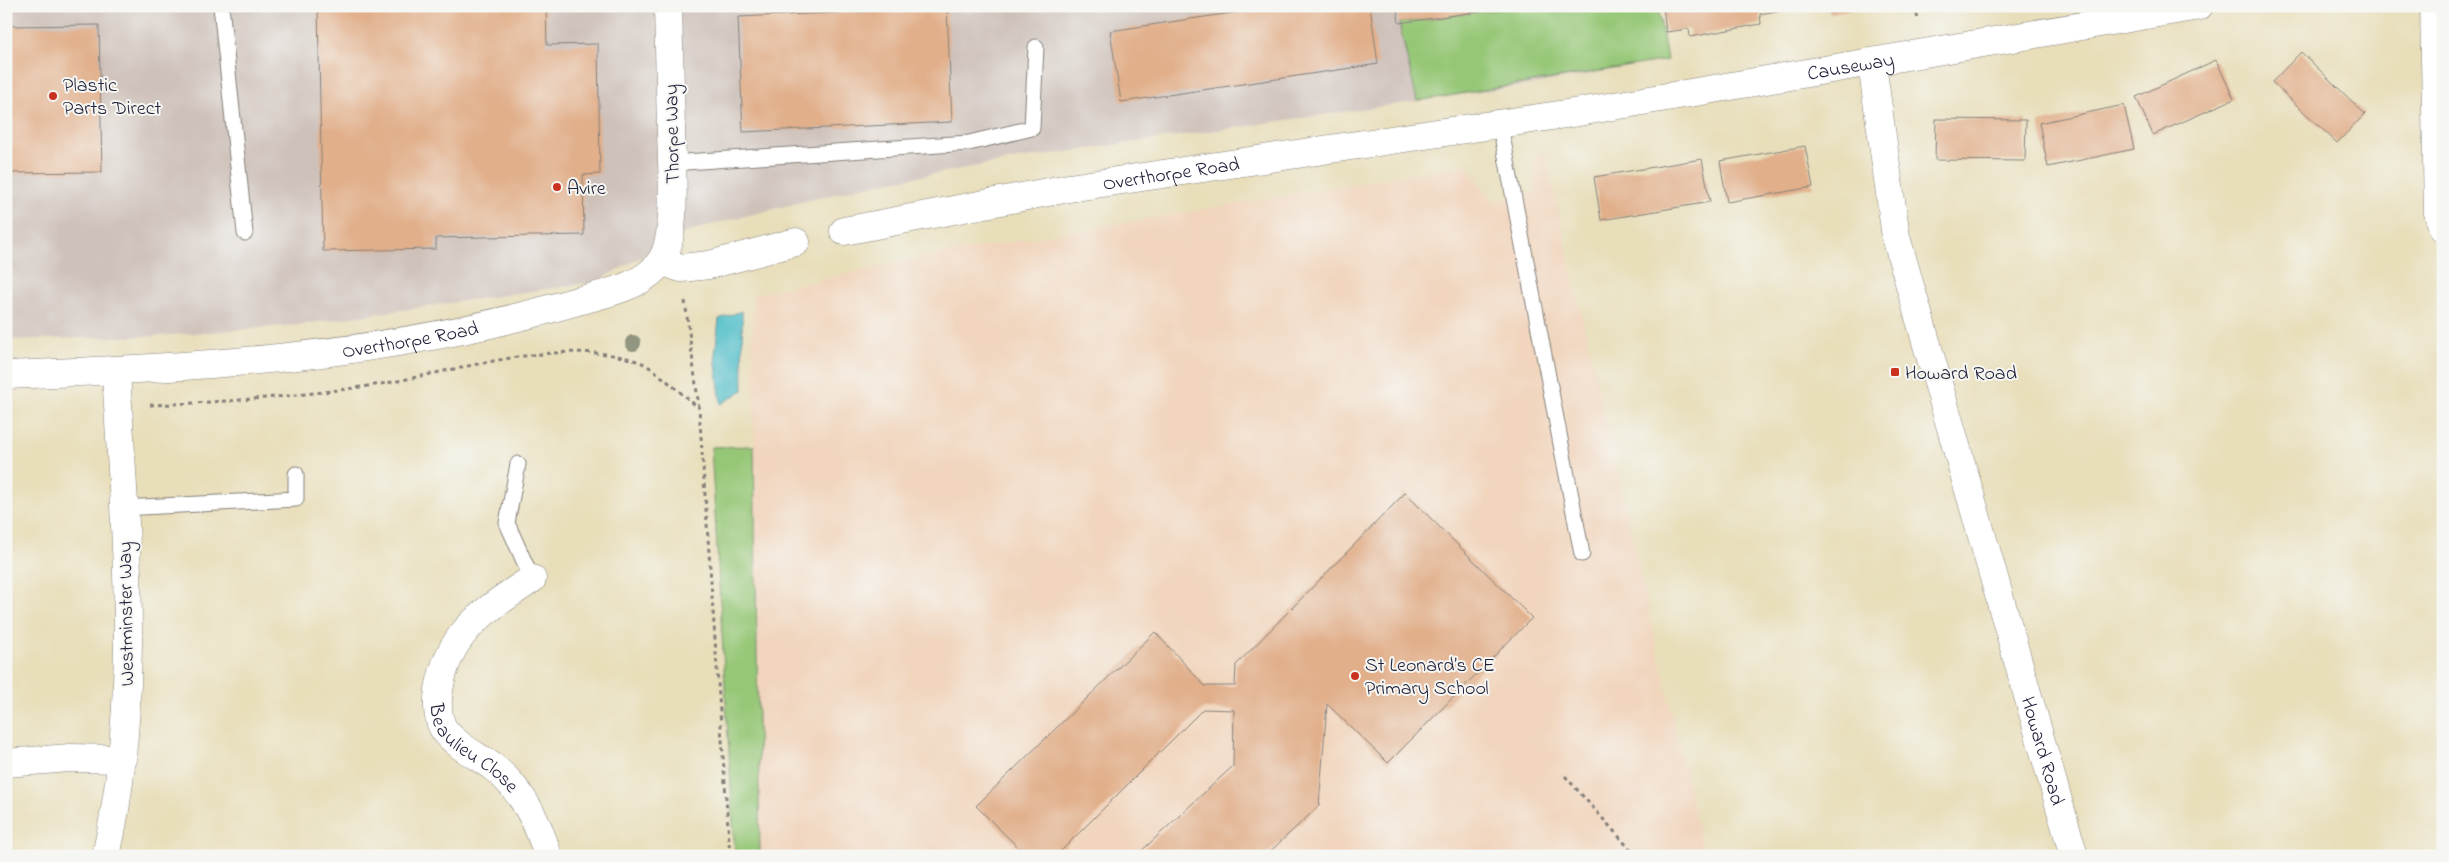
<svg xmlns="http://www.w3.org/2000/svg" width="2449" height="862" viewBox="0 0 2449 862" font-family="'Indie Flower',sans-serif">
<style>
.built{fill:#f1d5bd}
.industrial{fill:#cec1ba}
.green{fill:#96c777;stroke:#5c7459}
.water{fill:#52bfc9;stroke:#3a7082}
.building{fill:#e1af8a}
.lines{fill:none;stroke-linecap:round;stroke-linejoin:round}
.lane-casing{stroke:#85807a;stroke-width:17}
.street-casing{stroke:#85807a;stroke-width:29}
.path{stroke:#85807a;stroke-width:3;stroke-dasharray:4 4;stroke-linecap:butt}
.lane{stroke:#fff;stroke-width:15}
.street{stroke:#fff;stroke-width:28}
.tree{fill:#929680}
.poi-dot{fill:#c8321e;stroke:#f6f6f2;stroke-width:2}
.labels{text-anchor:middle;stroke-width:4;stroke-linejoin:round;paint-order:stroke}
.street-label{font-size:20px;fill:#22223b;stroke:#f6f6f2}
.poi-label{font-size:20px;fill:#22223b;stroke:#f6f6f2;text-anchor:start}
</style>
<rect width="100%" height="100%" fill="#f6f6f2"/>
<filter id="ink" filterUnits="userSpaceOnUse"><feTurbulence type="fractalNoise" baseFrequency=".02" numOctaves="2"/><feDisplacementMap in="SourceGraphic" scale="10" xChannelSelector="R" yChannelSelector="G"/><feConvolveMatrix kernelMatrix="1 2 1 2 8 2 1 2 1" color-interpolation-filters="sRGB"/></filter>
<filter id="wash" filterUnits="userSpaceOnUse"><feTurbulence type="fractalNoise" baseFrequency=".0096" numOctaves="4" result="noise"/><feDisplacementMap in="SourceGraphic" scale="20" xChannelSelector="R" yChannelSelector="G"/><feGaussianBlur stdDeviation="1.12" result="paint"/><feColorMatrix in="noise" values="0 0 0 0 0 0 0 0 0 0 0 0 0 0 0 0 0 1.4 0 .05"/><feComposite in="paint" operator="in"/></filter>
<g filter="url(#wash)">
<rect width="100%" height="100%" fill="#e8deba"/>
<!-- built -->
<path class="built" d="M1545 152 1704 856H760L752 295 923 257 1466 165 1492 201 1535 192 1533 158Z"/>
<!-- industrial -->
<path class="industrial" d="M6 6H1658L1667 60 1529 85 1019 159 875 184 725 221 690 231 595 282 298 325 158 336 6 340Z"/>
<!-- green -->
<g class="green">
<path d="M1519 6H1658L1667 60 1417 101 1399 23Z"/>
<path d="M754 446 760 856H735L711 447Z"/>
</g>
<!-- water -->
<path class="water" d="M742 311 743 390 721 404 715 355 719 319Z"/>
<g id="blocks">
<!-- building -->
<g class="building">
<path d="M318 6H546L547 45 598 44 600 174 583 175 584 235 436 238V249L323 251Z"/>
<path d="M1278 6H1370L1378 64 1121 102 1110 31Z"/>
<path d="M1397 6H1511V7L1399 23Z"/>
<path d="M1663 6H1797V7L1760 14 1761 24 1690 37 1689 29 1666 32Z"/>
<path d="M1829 6H1865V7L1830 13Z"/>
<path d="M947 8 952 122 743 132 738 17Z"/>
<path d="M99 25 102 172 6 173V26Z"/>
<path d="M2301 52 2365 114 2337 143 2272 82Z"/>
<path d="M2216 60 2234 99 2153 135 2136 97Z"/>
<path d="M2124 105 2134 149 2048 167 2039 123Z"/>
<path d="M1936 119 2026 120 2025 161 1935 160Z"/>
<path d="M1805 146 1813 187 1727 202 1720 161Z"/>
<path d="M1702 159 1710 202 1601 220 1594 177Z"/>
<path d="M1405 493 1532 618 1388 763 1327 704 1319 806 1265 856H1136L1233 766 1234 710 1203 709 1056 856H1027L976 806 1155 632 1205 686H1235L1236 665Z"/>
</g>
</g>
</g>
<g filter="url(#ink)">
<use href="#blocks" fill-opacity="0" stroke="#85807a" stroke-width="1"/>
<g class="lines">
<defs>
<g id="lane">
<path d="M221 6 245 233"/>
<path d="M1500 125 1582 554"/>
<path d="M671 163 969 143 1032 128 1036 47"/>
<path d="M518 464 507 523 532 579"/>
<path d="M123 508 296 499V474"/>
</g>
<g id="street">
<path d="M2434 6 2438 213 2443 228"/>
<path id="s1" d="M1872 64 1896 237 2074 856"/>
<path id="s2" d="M844 231 1069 188 1579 112 2199 6"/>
<path d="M661 261 681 268 709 265 796 242"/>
<path id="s3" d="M6 375C197 368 390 357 574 302 602 294 643 288 661 261 679 234 671 160 671 128 670 87 669 47 668 6"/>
<path id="s4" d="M532 579C485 611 449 630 439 690 437 702 437 721 445 731 458 747 476 755 493 767 522 789 538 822 548 856"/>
<path d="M6 763 70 758 123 759"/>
<path d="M106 856C142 697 125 532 116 371"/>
</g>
</defs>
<!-- lane casing -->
<use href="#lane" class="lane-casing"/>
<!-- street casing -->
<use href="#street" class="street-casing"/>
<!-- path -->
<g class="path">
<path d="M1916 6 1918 21"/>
<path d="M685 301 699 408 730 856"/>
<path d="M150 405C228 402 304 396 381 384 458 371 567 334 642 363 654 368 686 398 699 408"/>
<path d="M1565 776 1636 856"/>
</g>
<!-- lane -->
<use href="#lane" class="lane"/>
<!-- street -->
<use href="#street" class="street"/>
</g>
<!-- trees -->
<circle class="tree" cx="633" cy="343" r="8"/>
</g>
<!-- markers -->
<g class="poi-dot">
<circle cx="53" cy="96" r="5"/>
<circle cx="557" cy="187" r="5"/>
<rect x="1890" y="367" width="10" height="10" rx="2.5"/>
<circle cx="1355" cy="676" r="5"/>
</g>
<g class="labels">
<!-- street labels -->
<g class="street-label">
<text dy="7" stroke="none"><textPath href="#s2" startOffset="1020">Causeway</textPath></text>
<text transform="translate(671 134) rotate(-91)" y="7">Thorpe Way</text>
<text dy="7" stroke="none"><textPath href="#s2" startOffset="332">Overthorpe Road</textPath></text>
<text dy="7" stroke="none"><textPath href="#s3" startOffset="406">Overthorpe Road</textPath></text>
<text transform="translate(125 614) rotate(-91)" y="7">Westminster Way</text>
<text dy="7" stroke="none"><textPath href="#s4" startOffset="224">Beaulieu Close</textPath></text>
<text dy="7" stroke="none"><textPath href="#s1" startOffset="709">Howard Road</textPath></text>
</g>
<!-- poi labels -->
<g class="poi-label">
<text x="63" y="91">Plastic<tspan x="63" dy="23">Parts Direct</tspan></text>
<text x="567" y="194">Avire</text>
<text x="1905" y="379">Howard Road</text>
<text x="1365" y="671">St Leonard’s CE<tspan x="1365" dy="23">Primary School</tspan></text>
</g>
</g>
<!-- margin -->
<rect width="2449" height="862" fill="none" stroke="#f6f6f2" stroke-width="25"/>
</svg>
